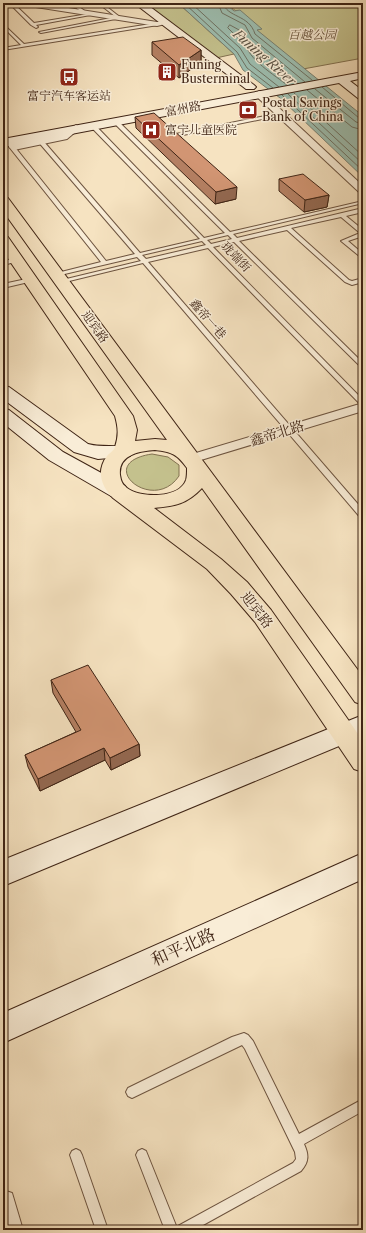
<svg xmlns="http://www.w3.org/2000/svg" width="366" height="1233" viewBox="0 0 366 1233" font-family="'Libre Caslon Text','Noto Serif SC',serif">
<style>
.green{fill:#c4c18d;stroke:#827251}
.water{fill:#9dbeb0;stroke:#778072}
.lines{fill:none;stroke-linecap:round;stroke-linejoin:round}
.shore{stroke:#6e7162;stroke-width:1}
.lane-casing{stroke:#6d5440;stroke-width:2}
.street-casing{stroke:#6d5440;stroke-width:2}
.secondary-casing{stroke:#3f2415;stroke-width:2}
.primary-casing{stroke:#3f2415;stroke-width:2}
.lane{fill:#f9edd7;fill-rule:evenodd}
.street{fill:#f9edd7;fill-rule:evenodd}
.secondary{fill:#f9edd7;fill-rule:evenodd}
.primary{fill:#f6e3c1;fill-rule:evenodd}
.wall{fill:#b58063;stroke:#3f2415}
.shaded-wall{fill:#936850;stroke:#3f2415}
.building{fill:#d29573;stroke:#3f2415}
.labels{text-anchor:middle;stroke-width:3;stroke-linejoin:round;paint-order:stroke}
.far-park-label{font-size:12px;font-style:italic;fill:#604b33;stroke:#f9edd7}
.far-poi-label{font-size:12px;fill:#3f2415;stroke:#f9edd7;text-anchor:start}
.far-street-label{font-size:12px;fill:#3f2415;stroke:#f9edd7}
.far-water-label{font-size:13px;font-style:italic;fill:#5b5244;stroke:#f9edd7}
.street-label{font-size:14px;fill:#3f2415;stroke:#f9edd7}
.near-street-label{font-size:17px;fill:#3f2415;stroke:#f9edd7}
</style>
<rect width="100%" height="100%" fill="#f6e3c1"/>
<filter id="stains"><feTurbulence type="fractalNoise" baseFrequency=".005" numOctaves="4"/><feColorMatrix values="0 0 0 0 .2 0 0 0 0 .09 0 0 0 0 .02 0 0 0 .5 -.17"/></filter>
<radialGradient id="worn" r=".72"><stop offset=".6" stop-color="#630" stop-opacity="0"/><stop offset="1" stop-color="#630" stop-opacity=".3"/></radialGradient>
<!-- green -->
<g class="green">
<path d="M144 3H178L234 54 216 58Z"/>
<path d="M225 3H363V58L303 69 256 30 261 29Z"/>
<path d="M152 454 168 457 179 465V476C153 515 92 463 152 454Z"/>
</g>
<!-- water -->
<path class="water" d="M178 3H225L234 11 240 10 262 29 257 30 363 116V177L280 98 243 70 234 54Z"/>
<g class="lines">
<!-- shore -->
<g class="shore">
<path d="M184 3 237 52 247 68 273 88"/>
<path d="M191 3 240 48 250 64 279 87"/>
<path d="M218 3 222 13 245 25 252 38 305 82"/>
<path d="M223 3C227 18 249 14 255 34L312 80"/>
<path d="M230 25 241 31 245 42H242L228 28Z"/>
<path d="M287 85C276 76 246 58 246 43H249L297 83"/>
<path d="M322 87 359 118 363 119"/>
<path d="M315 89 356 122 363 124"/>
<path d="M307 90 352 127 363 130"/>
<path d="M294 93 363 156"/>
<path d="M288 94 363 164"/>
<path d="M282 95 363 171"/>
</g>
<defs>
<g id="lane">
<path d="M9 3H13L34 23 94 13 96 14 36 25 38 27 36 28 31 25Z"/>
<path d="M70 3H74L86 12 83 13Z"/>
<path d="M98 3H102L121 18 41 33 39 32 116 17Z"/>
<path d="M157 23 158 25 3 50V48L21 45 3 27V24L24 44Z"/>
<path d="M280 113 282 114V115L178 136 182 141 180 142 173 137 176 134Z"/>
<path d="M114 121H118L230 232 363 201V203L233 234 237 238 363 208V212L346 216 363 230V236L348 241 363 254V259L341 241 360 233 341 217 291 228 349 280 352 281 363 278V282L352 285 345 282 287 230 239 241 363 363V368L361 367 234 242 213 247 363 400V406L361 405 208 248 148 262 363 510V517H360L143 263 61 283 58 281 141 261 137 257 56 276 53 274 101 262 6 143V141H10L106 261 135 254 35 138V136H39L140 253 200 239 91 127V125H95L204 238 225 233 114 123ZM228 235 232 239 211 244 207 240ZM202 241 206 245 146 259 142 255Z"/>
<path d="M17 258 19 259V261L3 265V261Z"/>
<path d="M31 278 33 279V281L3 288V284Z"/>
<path d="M244 1033 248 1035 253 1041 299 1134 363 1099V1111L304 1144C309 1155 309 1162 301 1171L194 1230H165L136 1155 138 1151 142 1149 146 1151 177 1228 178 1226 293 1163 296 1159 295 1152 245 1049 242 1045 132 1098 128 1096 126 1092 128 1088 232 1037Z"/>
<path d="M76 1149 80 1151 82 1155 108 1230H96L70 1155 72 1151Z"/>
</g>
<g id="street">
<path d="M19 3H37L157 22 165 21 169 23 157 26 23 5Z"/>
<path d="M259 91 262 92 363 186V194L360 193 256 96 255 94Z"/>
<path d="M76 125 80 128 67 139 14 150 9 147 14 144 61 135Z"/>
<path d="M363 403V411L191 463 186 462 184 459 186 456Z"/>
<path d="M3 1190 12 1193 23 1230H3Z"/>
</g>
<g id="secondary">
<path d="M134 3H145L254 85 256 87 254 89H246Z"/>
<path d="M363 72V78L350 81 363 91V100L359 99 339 83 3 147V139Z"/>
<path d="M3 386 9 387 88 444C102 448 116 444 130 448L132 452 130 456 98 459 74 452 3 399Z"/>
<path d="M3 408 9 410 63 452 125 486 128 491 125 496 118 498 111 496 49 460 3 423Z"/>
<path d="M363 715V736L3 886V860Z"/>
<path d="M363 853V879L3 1043V1013Z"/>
</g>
<path id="primary" d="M3 197 8 198 363 677V705L355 702 202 488C187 504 175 506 154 508L221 559 247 582 271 610 363 741V772L354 769 255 622 231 594 207 569 113 498C101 486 96 471 107 456 109 453 114 451 115 447 119 435 118 427 115 416L3 251V236L8 237 133 416 137 430 135 441 155 439 167 440 3 211ZM155 450C172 452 177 454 187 468 187 472 187 477 186 480 179 499 140 498 127 488 122 484 121 481 120 475 118 455 139 451 155 450Z"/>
</defs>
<!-- lane casing -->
<use href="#lane" class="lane-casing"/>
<!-- street casing -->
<use href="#street" class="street-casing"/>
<!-- secondary casing -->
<use href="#secondary" class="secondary-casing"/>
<!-- primary casing -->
<use href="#primary" class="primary-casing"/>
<!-- lane -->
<use href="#lane" class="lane"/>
<!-- street -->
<use href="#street" class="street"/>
<!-- secondary -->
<use href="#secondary" class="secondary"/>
<!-- primary -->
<use href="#primary" class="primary"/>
</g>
<!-- wall -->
<g class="wall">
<path d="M152 42 201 50V62L179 78 152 55Z"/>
<path d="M135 117 236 199 215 204 136 128Z"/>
<path d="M279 179 329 195 327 207 304 212 279 191Z"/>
<path d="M51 680 139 744 140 756 111 770 105 760 40 791 28 767 25 755 76 732 53 693Z"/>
</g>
<!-- shaded-wall -->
<g class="shaded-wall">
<path d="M201 50V62L179 78V65Z"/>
<path d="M237 187 236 199 215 204 216 192Z"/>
<path d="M329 195 327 207 304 212 305 200Z"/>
<path d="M139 744 140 756 111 770 110 758Z"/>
<path d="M104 748 105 760 40 791 38 779Z"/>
</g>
<!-- building -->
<g class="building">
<path d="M183 37 201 50 179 65 152 42Z"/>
<path d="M154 113 237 187 216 192 135 117Z"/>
<path d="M303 174 329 195 305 200 279 179Z"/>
<path d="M88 665 139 744 110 758 104 748 38 779 25 755 81 730 51 680Z"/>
</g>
<!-- icons -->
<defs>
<symbol id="building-square" viewBox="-11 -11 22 22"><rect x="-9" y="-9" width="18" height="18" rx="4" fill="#8f2418" stroke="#f9edd7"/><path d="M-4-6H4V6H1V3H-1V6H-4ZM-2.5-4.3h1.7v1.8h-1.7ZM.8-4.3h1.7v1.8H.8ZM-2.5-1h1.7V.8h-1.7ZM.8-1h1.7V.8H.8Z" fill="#fff"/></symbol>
<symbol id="bus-square" viewBox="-11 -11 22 22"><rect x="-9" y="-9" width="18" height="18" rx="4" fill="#8f2418" stroke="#f9edd7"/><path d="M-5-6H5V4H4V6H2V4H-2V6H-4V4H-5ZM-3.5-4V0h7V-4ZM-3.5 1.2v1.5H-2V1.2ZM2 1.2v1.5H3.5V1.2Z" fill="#fff"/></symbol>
<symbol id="bank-square" viewBox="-11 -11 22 22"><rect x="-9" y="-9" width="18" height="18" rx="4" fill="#8f2418" stroke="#f9edd7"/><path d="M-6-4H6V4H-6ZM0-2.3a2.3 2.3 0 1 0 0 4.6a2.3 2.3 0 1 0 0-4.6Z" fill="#fff"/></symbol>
<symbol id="hospital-square" viewBox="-11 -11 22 22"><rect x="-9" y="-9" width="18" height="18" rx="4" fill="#8f2418" stroke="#f9edd7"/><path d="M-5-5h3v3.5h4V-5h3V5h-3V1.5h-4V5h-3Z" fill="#fff"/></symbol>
</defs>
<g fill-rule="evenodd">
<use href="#building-square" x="156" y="61" width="22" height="22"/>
<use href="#bus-square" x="58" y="66" width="22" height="22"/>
<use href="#bank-square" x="237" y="99" width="22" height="22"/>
<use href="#hospital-square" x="140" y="119" width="22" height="22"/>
</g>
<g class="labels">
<!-- far-park labels -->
<g class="far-park-label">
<text x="312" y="39">百越公园</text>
</g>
<!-- far-poi labels -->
<g class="far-poi-label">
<text x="181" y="69">Funing<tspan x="181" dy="14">Busterminal</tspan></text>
<text x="69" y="100" text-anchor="middle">富宁汽车客运站</text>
<text x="262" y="107">Postal Savings<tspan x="262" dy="14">Bank of China</tspan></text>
<text x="165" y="134">富宁儿童医院</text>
</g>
<!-- far-street labels -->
<g class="far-street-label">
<text transform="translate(183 109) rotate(-11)" y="4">富州路</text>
<text transform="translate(236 257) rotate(46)" y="4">珑端街</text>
<text transform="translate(208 319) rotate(49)" y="4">鑫帝一巷</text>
<text transform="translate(95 327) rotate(54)" y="4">迎宾路</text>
</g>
<!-- far-water labels -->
<g class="far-water-label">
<text transform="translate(265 57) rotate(41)" y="5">Funing River</text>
</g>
<!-- street labels -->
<g class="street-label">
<text transform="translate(277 433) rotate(-17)" y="5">鑫帝北路</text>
<text transform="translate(257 610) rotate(52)" y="5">迎宾路</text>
</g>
<!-- near-street labels -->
<g class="near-street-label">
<text transform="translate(183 947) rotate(-24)" y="6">和平北路</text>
</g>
</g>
<!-- margin -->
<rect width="366" height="1233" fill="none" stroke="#f6e3c1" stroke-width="16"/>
<rect x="4" y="4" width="358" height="1225" fill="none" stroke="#3f2415" stroke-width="2"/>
<rect x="8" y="8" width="350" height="1217" fill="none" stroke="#3f2415"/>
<rect width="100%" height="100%" filter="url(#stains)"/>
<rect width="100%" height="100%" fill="url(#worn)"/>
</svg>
